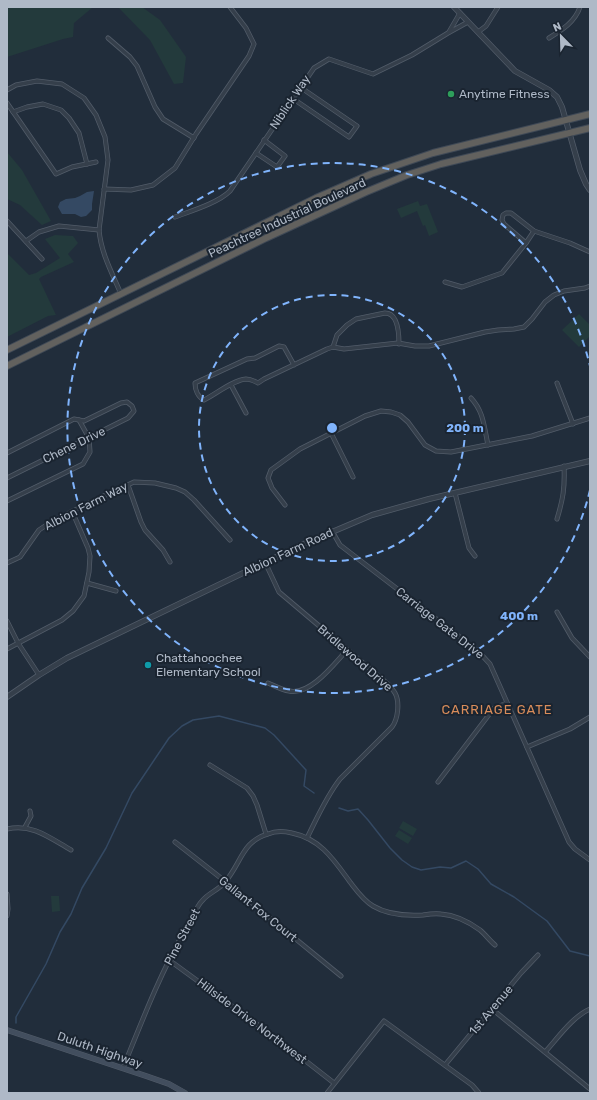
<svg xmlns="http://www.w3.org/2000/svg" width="597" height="1100" viewBox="0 0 597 1100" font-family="Rubik,sans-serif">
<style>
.green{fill:#233a3c}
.water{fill:#344963}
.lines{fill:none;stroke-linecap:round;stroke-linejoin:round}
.stream{stroke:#344963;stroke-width:1.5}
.minor-casing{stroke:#525c69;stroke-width:5}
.tertiary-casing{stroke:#525c69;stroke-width:6}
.secondary-casing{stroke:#525c69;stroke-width:6}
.trunk-casing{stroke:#3f4956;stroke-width:8}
.minor{stroke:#353f4b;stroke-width:3.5}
.tertiary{stroke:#353f4b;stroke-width:4.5}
.secondary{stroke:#424e5e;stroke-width:5}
.trunk{stroke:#62615e;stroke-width:6}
.ring{fill:none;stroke:#80b4fc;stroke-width:2;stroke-dasharray:7 5}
.leisure-dot{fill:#2e9e5b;stroke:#1a2430;stroke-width:1.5}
.culture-dot{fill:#0f9aa8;stroke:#1a2430;stroke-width:1.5}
.labels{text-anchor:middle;stroke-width:4;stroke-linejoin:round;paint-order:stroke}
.poi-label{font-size:12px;fill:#afb9c7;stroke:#1a2430;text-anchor:start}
.street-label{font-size:12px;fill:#afb9c7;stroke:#1a2430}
.neighbourhood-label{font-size:13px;letter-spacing:1px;fill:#d88c5a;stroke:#1a2430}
.centre{fill:#80b4fc;stroke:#1a2430;stroke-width:2}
.ring-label{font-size:12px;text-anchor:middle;font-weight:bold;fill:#80b4fc;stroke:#1a2430;stroke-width:4;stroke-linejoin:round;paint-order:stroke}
</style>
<rect width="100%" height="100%" fill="#212d3b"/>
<!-- green -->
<g class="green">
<path d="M7 7H93L74 23 73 37 63 39 7 57Z"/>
<path d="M118 7H142L160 20 186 57 183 83 174 84 150 40Z"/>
<path d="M7 152 22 170 51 221 42 225 20 205 7 199Z"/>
<path d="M418 201 420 206 427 204 438 232 429 236 425 225 423 226 417 211 401 218 397 209Z"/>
<path d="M55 235 73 236 78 243 68 254 74 262 41 277 39 279 56 315 48 316 7 337V253L29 275 36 273 60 258 45 239Z"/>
<path d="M579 314 590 325V336L579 347 562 330Z"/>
<path d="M403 821 417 829 413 836 399 828Z"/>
<path d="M399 830 412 838 408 844 395 836Z"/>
<path d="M51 896H59L60 911 52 912Z"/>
</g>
<!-- water -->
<path class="water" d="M94 191 92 204V210L86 216 81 217 75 214H62L58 207 60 202 66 199 75 198 80 196 87 192Z"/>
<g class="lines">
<!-- stream -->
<g class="stream">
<path d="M339 808 348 811 358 809 368 820 390 848 402 860 412 867 421 870 440 867 451 868 466 861 478 869 491 884 514 897 547 921 570 951 590 956"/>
<path d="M16 1023V1017L46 964 60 932 71 914 82 888 106 848 132 793 169 738 182 726 193 720 219 716 265 728 274 735 306 770 304 786 314 793"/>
</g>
<defs>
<g id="minor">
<path d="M449 32 460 13"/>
<path d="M478 32 486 26 498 7"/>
<path d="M108 38 130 57 137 66 155 107 163 119 194 138"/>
<path d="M549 38C562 30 575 22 580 7"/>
<path d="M7 90 16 85 37 81 62 84 84 98 96 115 105 137 108 160 99 230C101 253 112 273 121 294"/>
<path d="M292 98 349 137 357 126 300 87"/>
<path d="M7 103 56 174 72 167 96 162"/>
<path d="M13 112 27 107 43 104 61 110 69 118 79 133 87 164"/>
<path d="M256 153 277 167 285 156 264 140"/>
<path d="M104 189 131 190 153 185 175 168 196 134 249 56 254 44 246 28 230 7"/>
<path d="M175 217C191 211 218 203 230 191L314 68 329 59 373 74 412 55 448 33 468 22"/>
<path d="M7 221 42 259"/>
<path d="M26 241 39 232 59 226 99 230"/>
<path d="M526 243 504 224 502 220 503 215 506 213H511L534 231"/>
<path d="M445 282 462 287 502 273 526 243 534 231 570 243 590 252"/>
<path d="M333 347 337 335 347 325 356 319 385 313C398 313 399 333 399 344"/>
<path d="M294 365 284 347 279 346 255 358 247 359 195 383C195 390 198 397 204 400 216 394 233 380 246 379 251 379 254 381 258 383L264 379 327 349 333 347 344 349 398 343 415 346H429L485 332 498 330 514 329 524 327 532 319 545 302 554 295 564 291 585 288 590 286"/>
<path d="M557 383 573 424"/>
<path d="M231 385 246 413"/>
<path d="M471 398C484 412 484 427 488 445"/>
<path d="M331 433 353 477"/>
<path d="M7 453 74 419 84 421 121 403 127 402 132 406 134 411 128 418 7 478"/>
<path d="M128 485 141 522 145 530 163 550 170 562"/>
<path d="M455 493 469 548 475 556"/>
<path d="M7 501 83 464 90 452 89 438 79 420"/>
<path d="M285 505 272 488 268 478 271 470 300 449 365 416 381 411 391 412 400 415 408 422 425 445 436 451 451 452 532 436 590 418"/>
<path d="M557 519C563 499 565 488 564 466"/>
<path d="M332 531 340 545 478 651 490 664 569 842 575 849 590 860"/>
<path d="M265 562 279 592 389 685C391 687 393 690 395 693 400 702 398 719 392 727L340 779C326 797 317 818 307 838"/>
<path d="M7 563 20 557 39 530 51 522 97 499 134 482 155 483 176 488 185 492 194 500 230 540"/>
<path d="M87 583 116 591"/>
<path d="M557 612 572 638 590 657"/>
<path d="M7 621 18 643 39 675"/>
<path d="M7 649 62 620 73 611 84 596 89 572 90 556 88 548 72 511"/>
<path d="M268 683C275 686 282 690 289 691 310 696 334 664 347 650"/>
<path d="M527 747 570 729 590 717"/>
<path d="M210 765 247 788 253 796 257 805 266 834"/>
<path d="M438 782 494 708 507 703"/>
<path d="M25 827 31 816 30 811"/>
<path d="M7 829C32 823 50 838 71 850"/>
<path d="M175 842 226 882 341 976"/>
<path d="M7 894 8 909 7 916"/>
<path d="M169 960 284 1044 334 1083"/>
<path d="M492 1009 590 1089"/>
<path d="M545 1052C557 1039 573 1016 590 1009"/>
<path d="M445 1065 521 973 538 955"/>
<path d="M123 1068C142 1021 160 974 185 930 189 923 197 906 202 901 208 893 219 890 225 882 241 864 242 841 268 834 275 831 284 831 292 833 321 839 334 860 350 882 357 891 363 900 373 906 388 915 406 916 423 915 429 914 435 913 441 914 455 915 469 922 480 930 485 934 490 941 495 945"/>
<path d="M327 1093 384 1021 472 1085 479 1093"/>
</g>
<g id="tertiary">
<path d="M454 7 515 71 549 90 557 97 562 107 580 170 586 184 590 190"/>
<path d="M7 697 39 675 67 658 299 546 372 515 429 499 590 461"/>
</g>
<path id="secondary" d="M7 1030 146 1076 169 1084 185 1093"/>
<g id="trunk">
<path d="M7 350 316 198 371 174 433 153 590 114"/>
<path d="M7 366 266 238 366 192 407 175 441 164 590 128"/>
</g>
</defs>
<!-- minor casing -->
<use href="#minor" class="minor-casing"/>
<!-- tertiary casing -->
<use href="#tertiary" class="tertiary-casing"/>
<!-- secondary casing -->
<use href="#secondary" class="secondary-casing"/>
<!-- trunk casing -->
<use href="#trunk" class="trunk-casing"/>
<!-- minor -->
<use href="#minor" class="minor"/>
<!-- tertiary -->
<use href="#tertiary" class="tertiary"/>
<!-- secondary -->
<use href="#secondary" class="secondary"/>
<!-- trunk -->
<use href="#trunk" class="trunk"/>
</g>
<!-- distance rings -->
<g class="ring">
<circle cx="332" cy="428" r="133"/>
<path d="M590 490A265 265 0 1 1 590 366"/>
</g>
<!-- markers -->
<circle class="leisure-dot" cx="451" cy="94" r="4"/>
<circle class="culture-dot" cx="148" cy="665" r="4"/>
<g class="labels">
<!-- poi labels -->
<g class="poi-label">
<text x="459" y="98">Anytime Fitness</text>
<text x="156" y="662">Chattahoochee<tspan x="156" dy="14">Elementary School</tspan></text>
</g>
<!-- street labels -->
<g class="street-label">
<text transform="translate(290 102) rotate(-56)" y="4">Niblick Way</text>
<text transform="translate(287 218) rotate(-25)" y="4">Peachtree Industrial Boulevard</text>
<text transform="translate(74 445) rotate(-26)" y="4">Chene Drive</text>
<text transform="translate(86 506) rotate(-27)" y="4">Albion Farm Way</text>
<text transform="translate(288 552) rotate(-25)" y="4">Albion Farm Road</text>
<text transform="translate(440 623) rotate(38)" y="4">Carriage Gate Drive</text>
<text transform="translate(355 658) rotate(41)" y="4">Bridlewood Drive</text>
<text transform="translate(258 909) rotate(39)" y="4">Gallant Fox Court</text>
<text transform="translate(182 937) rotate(-62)" y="4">Pine Street</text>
<text transform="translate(491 1010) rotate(-50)" y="4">1st Avenue</text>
<text transform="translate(252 1021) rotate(37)" y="4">Hillside Drive Northwest</text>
<text transform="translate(100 1050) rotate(19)" y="4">Duluth Highway</text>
</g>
<!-- neighbourhood labels -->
<g class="neighbourhood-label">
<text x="497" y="714">CARRIAGE GATE</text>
</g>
</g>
<circle cx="332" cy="428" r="6" class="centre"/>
<g class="ring-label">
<text x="465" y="432">200 m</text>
<text x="519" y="620">400 m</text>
</g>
<!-- border -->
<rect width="597" height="1100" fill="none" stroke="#afb9c7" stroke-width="16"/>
<!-- north arrow -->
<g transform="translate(561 36) rotate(337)" stroke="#1a2430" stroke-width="3" paint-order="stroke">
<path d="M0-3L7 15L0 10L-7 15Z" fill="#afb9c7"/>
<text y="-6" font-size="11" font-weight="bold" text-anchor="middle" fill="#afb9c7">N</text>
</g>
</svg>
